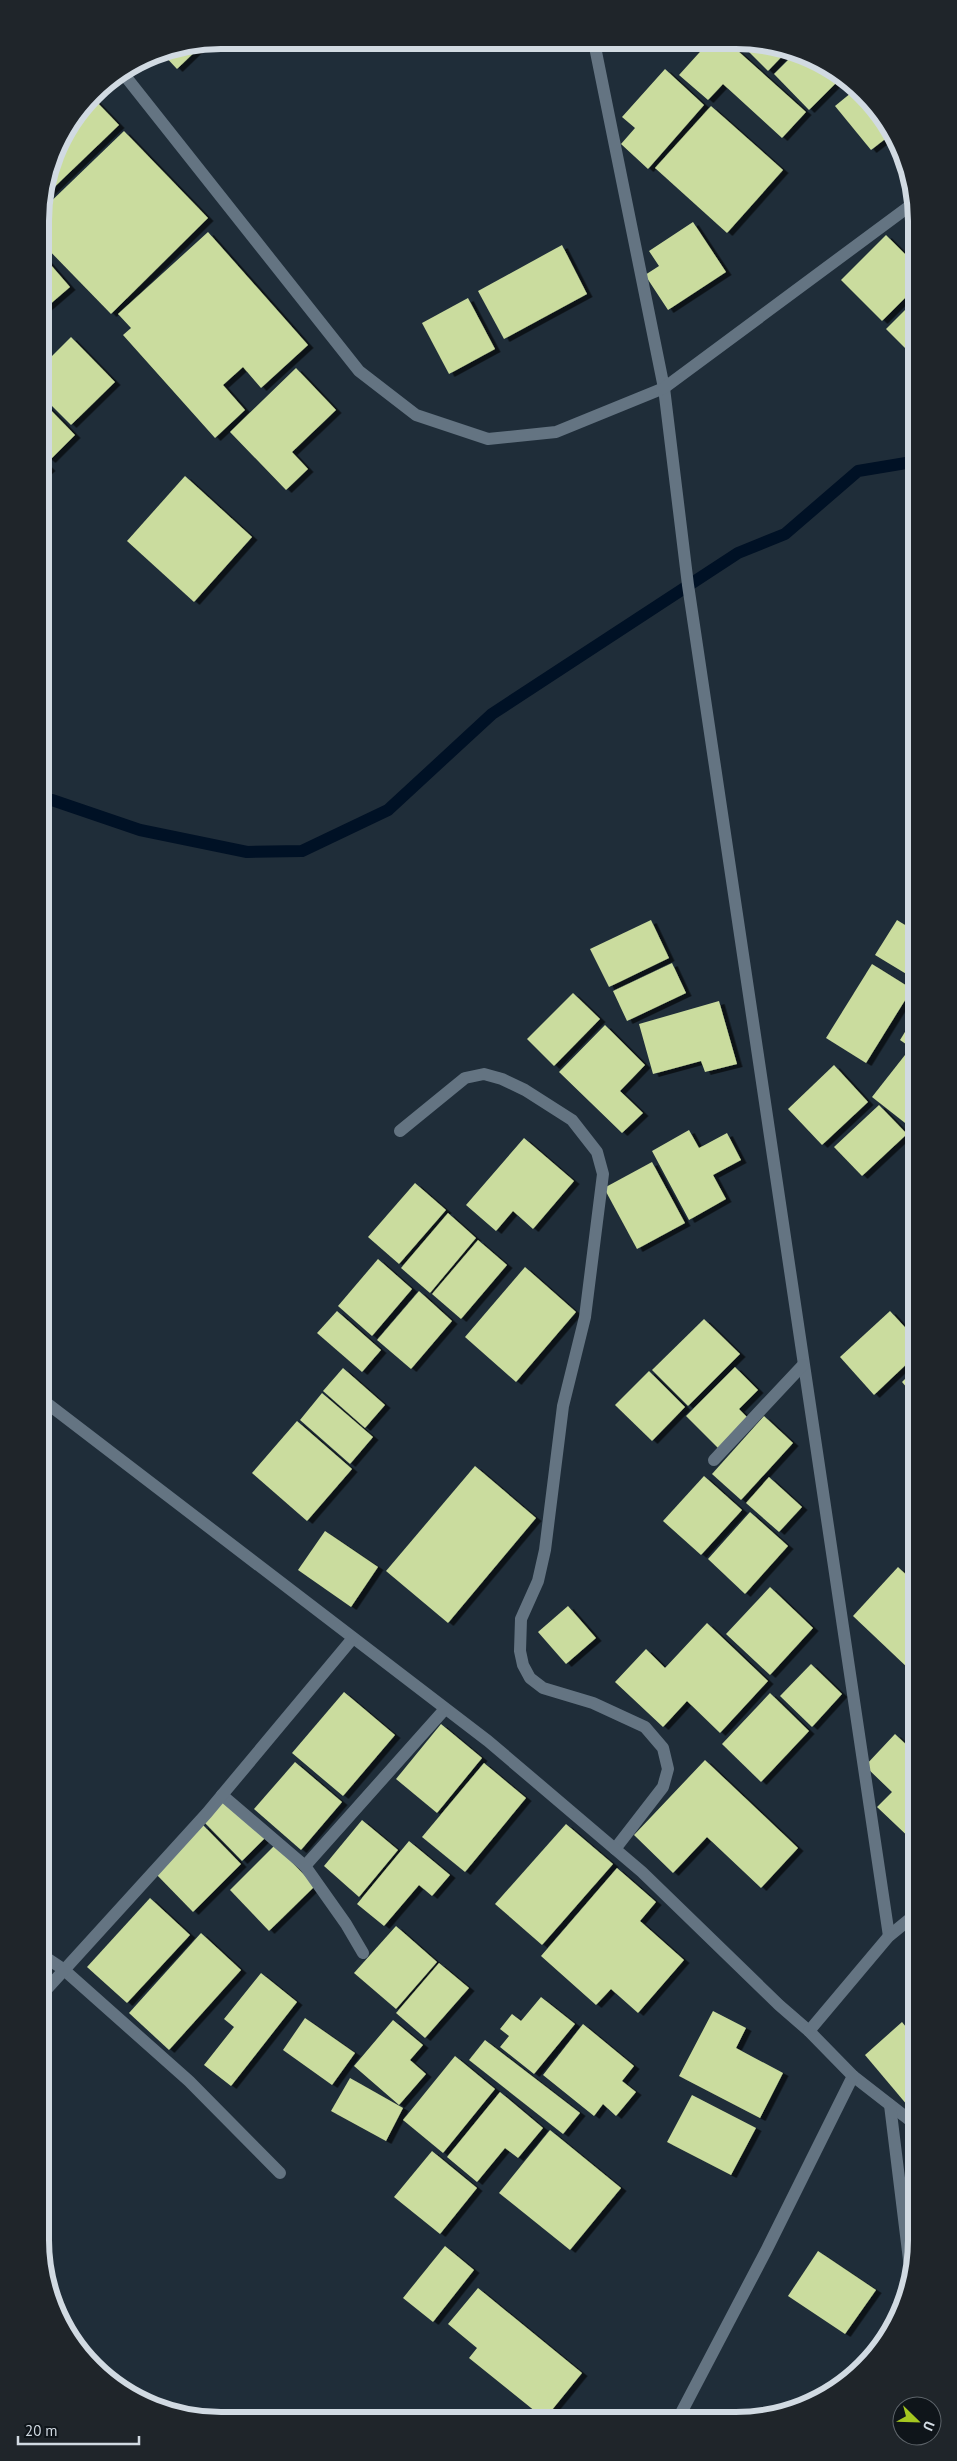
<svg xmlns="http://www.w3.org/2000/svg" width="957" height="2461" viewBox="0 0 957 2461" font-family="'PT Sans',sans-serif">
<style>
.lines{fill:none;stroke-linecap:round;stroke-linejoin:round}
.stream{stroke:#001125;stroke-width:12}
.building{fill:#cadc9e;filter:url(#shadow)}
.minor{stroke:#647482;stroke-width:12}
.rim{fill:none;stroke:#d1dae2;stroke-width:6}
</style>
<defs>
<filter id="shadow"><feDropShadow dx="5.5" dy="3" stdDeviation="0" flood-color="#0009"/></filter>
</defs>
<rect width="100%" height="100%" fill="#1f2d39"/>
<g class="lines">
<!-- stream -->
<path class="stream" d="M42 799 52 800 140 830 247 852 302 851 388 810 492 714 738 553 785 534 858 471 912 462"/>
</g>
<!-- building -->
<g class="building">
<path d="M515 42H529L522 49Z"/>
<path d="M204 43 177 69 161 52Z"/>
<path d="M708 43H729L806 112 782 138 723 84 708 100 679 75Z"/>
<path d="M740 43H771L789 49 768 71Z"/>
<path d="M796 52 817 59 842 77 809 110 774 74Z"/>
<path d="M665 69 704 105 648 169 621 144 635 128 622 117Z"/>
<path d="M857 88 864 93 889 136 871 150 835 106Z"/>
<path d="M92 97 119 125 43 198 59 140Z"/>
<path d="M711 106 783 170 727 233 655 168Z"/>
<path d="M124 131 208 218 111 314 40 241V212Z"/>
<path d="M693 222 726 272 668 310 645 275 659 266 649 251Z"/>
<path d="M208 232 308 345 261 388 243 367 223 385 245 410 215 438 123 335 131 328 118 314Z"/>
<path d="M886 235 911 260V292L882 321 841 280Z"/>
<path d="M562 245 587 294 504 339 478 291Z"/>
<path d="M44 257 70 287 41 312V260Z"/>
<path d="M468 298 495 349 449 374 422 323Z"/>
<path d="M911 304V354L886 329Z"/>
<path d="M71 337 115 382 71 425 41 395V367Z"/>
<path d="M296 368 336 410 292 452 308 469 286 490 230 432Z"/>
<path d="M41 400 75 435 50 460 41 452Z"/>
<path d="M41 459 50 468 41 476Z"/>
<path d="M185 476 252 537 194 602 127 541Z"/>
<path d="M651 920 669 958 609 987 590 949Z"/>
<path d="M897 920 913 930V978L875 955Z"/>
<path d="M672 963 686 993 627 1021 613 991Z"/>
<path d="M872 964 912 989 866 1063 826 1038Z"/>
<path d="M573 993 600 1019 554 1066 527 1039Z"/>
<path d="M719 1001 737 1064 705 1072 701 1061 653 1074 639 1024Z"/>
<path d="M913 1019V1049L900 1040Z"/>
<path d="M605 1025 645 1065 620 1091 643 1113 622 1133 559 1072Z"/>
<path d="M905 1055 913 1061 914 1130 872 1097Z"/>
<path d="M834 1065 868 1102 822 1145 788 1109Z"/>
<path d="M879 1105 907 1134 862 1176 834 1147Z"/>
<path d="M689 1130 699 1148 727 1133 741 1160 713 1175 726 1199 689 1220 652 1151Z"/>
<path d="M524 1138 574 1181 533 1229 513 1211 496 1231 466 1205Z"/>
<path d="M652 1162 685 1223 637 1249 604 1188Z"/>
<path d="M415 1183 446 1210 399 1264 368 1237Z"/>
<path d="M448 1213 476 1238 430 1293 401 1268Z"/>
<path d="M478 1240 507 1265 461 1319 432 1294Z"/>
<path d="M378 1259 412 1289 372 1336 338 1306Z"/>
<path d="M525 1267 576 1312 516 1382 465 1337Z"/>
<path d="M419 1291 452 1321 411 1369 377 1340Z"/>
<path d="M337 1311 381 1350 362 1372 317 1333Z"/>
<path d="M890 1311 914 1337V1357L874 1395 840 1357Z"/>
<path d="M704 1319 740 1354 688 1406 652 1370Z"/>
<path d="M735 1367 758 1390 739 1409 750 1420 720 1450 686 1416Z"/>
<path d="M343 1368 385 1405 365 1428 323 1391Z"/>
<path d="M914 1370V1396L902 1382Z"/>
<path d="M649 1371 685 1407 652 1441 615 1405Z"/>
<path d="M322 1393 373 1437 350 1464 300 1420Z"/>
<path d="M764 1416 793 1443 741 1500 712 1474Z"/>
<path d="M297 1421 352 1469 307 1521 252 1473Z"/>
<path d="M475 1466 536 1518 448 1623 386 1571Z"/>
<path d="M704 1476 742 1510 701 1555 663 1521Z"/>
<path d="M769 1477 802 1507 779 1532 746 1503Z"/>
<path d="M750 1512 788 1546 745 1594 708 1559Z"/>
<path d="M325 1531 378 1567 351 1607 298 1570Z"/>
<path d="M898 1567 915 1583V1665L910 1670 853 1616Z"/>
<path d="M770 1587 813 1628 770 1675 726 1634Z"/>
<path d="M568 1606 596 1638 566 1664 538 1632Z"/>
<path d="M707 1623 768 1681 720 1733 687 1701 663 1727 615 1682 646 1649 665 1668Z"/>
<path d="M811 1664 842 1694 812 1727 780 1696Z"/>
<path d="M344 1692 395 1735 343 1796 292 1753Z"/>
<path d="M770 1693 809 1731 761 1782 722 1744Z"/>
<path d="M915 1723V1735L909 1730Z"/>
<path d="M441 1724 482 1758 437 1813 396 1779Z"/>
<path d="M895 1734 915 1753 916 1844 877 1807 892 1792 865 1766Z"/>
<path d="M705 1760 798 1848 761 1888 707 1837 673 1873 634 1835Z"/>
<path d="M295 1762 342 1802 301 1850 254 1809Z"/>
<path d="M484 1763 526 1798 465 1872 422 1837Z"/>
<path d="M225 1799 265 1838 242 1861 203 1821Z"/>
<path d="M362 1820 398 1850 359 1897 324 1866Z"/>
<path d="M566 1824 613 1864 542 1945 495 1904Z"/>
<path d="M203 1825 241 1864 193 1912 155 1873Z"/>
<path d="M409 1841 450 1875 432 1896 419 1885 384 1926 357 1904Z"/>
<path d="M275 1845 315 1886 269 1931 230 1890Z"/>
<path d="M617 1868 656 1902 640 1921 684 1960 638 2013 611 1989 596 2005 541 1956Z"/>
<path d="M150 1898 190 1935 127 2003 87 1967Z"/>
<path d="M396 1926 437 1962 396 2009 354 1973Z"/>
<path d="M201 1933 241 1970 169 2050 129 2013Z"/>
<path d="M439 1963 469 1988 425 2038 396 2013Z"/>
<path d="M261 1973 297 2002 231 2086 204 2065 234 2027 224 2019Z"/>
<path d="M541 1997 575 2024 534 2074 500 2047 509 2036 500 2029 512 2014 521 2021Z"/>
<path d="M713 2011 746 2028 736 2048 783 2073 760 2118 679 2076Z"/>
<path d="M305 2018 355 2053 332 2085 283 2050Z"/>
<path d="M393 2020 423 2045 410 2060 426 2074 399 2105 354 2066Z"/>
<path d="M902 2022 916 2039V2109L913 2112 865 2055Z"/>
<path d="M583 2024 634 2066 622 2081 636 2092 616 2116 603 2104 594 2116 543 2075Z"/>
<path d="M485 2040 580 2113 563 2134 469 2060Z"/>
<path d="M455 2056 495 2089 443 2153 403 2120Z"/>
<path d="M350 2078 403 2108 386 2141 331 2111Z"/>
<path d="M500 2092 543 2128 518 2158 505 2148 477 2182 447 2157Z"/>
<path d="M692 2095 756 2128 731 2175 667 2142Z"/>
<path d="M550 2130 621 2188 570 2250 499 2193Z"/>
<path d="M432 2151 477 2188 440 2234 394 2197Z"/>
<path d="M445 2246 474 2270 433 2322 403 2298Z"/>
<path d="M818 2251 876 2290 845 2334 788 2296Z"/>
<path d="M478 2288 582 2373 547 2416H541L469 2358 477 2348 448 2324Z"/>
</g>
<g class="lines">
<!-- minor -->
<g class="minor">
<path d="M594 42 664 388 688 585 889 1936"/>
<path d="M122 72 359 371 416 415 488 439 556 432 664 388 911 205"/>
<path d="M400 1131 465 1078 484 1074 502 1079 525 1090 572 1120 597 1152 603 1174 585 1317 563 1406 545 1550 538 1581 521 1619 520 1651 523 1665 530 1678 543 1688 593 1703 645 1727 663 1748 668 1769 663 1787 615 1849"/>
<path d="M44 1401 488 1741 642 1872 779 2005 809 2031"/>
<path d="M714 1460 803 1365"/>
<path d="M222 1795 305 1866 346 1924 363 1953"/>
<path d="M305 1866 445 1709"/>
<path d="M45 1957 63 1969 189 2081 280 2173"/>
<path d="M45 1991 207 1813 353 1638"/>
<path d="M853 2076 916 2125"/>
<path d="M890 2105 911 2276"/>
<path d="M680 2415 767 2249 853 2076 809 2031 889 1936 916 1914"/>
</g>
</g>
<!-- crop -->
<path d="M0 0H957V2461H0ZM221 49H736A172 172 0 0 1 908 221V2240A172 172 0 0 1 736 2412H221A172 172 0 0 1 49 2240V221A172 172 0 0 1 221 49Z" fill="#1f252a" fill-rule="evenodd"/>
<path class="rim" d="M221 49H736A172 172 0 0 1 908 221V2240A172 172 0 0 1 736 2412H221A172 172 0 0 1 49 2240V221A172 172 0 0 1 221 49Z"/>
<!-- north arrow -->
<g transform="translate(917 2421) rotate(113)"><circle r="24" fill="#0f151a" stroke="#5d646a"/>
<path d="M0-4L9 19L0 12L-9 19Z" fill="#a6c821"/>
<text y="-8" font-size="14" font-weight="bold" text-anchor="middle" fill="#d1dae2">U</text>
</g>
<!-- scale -->
<path d="M18 2436v8h121v-8" fill="none" stroke="#d1dae2" stroke-width="2.5"/>
<text x="25" y="2436" font-size="15" fill="#d1dae2" stroke="#0f151a" stroke-width="4" paint-order="stroke">20 m</text>
</svg>
